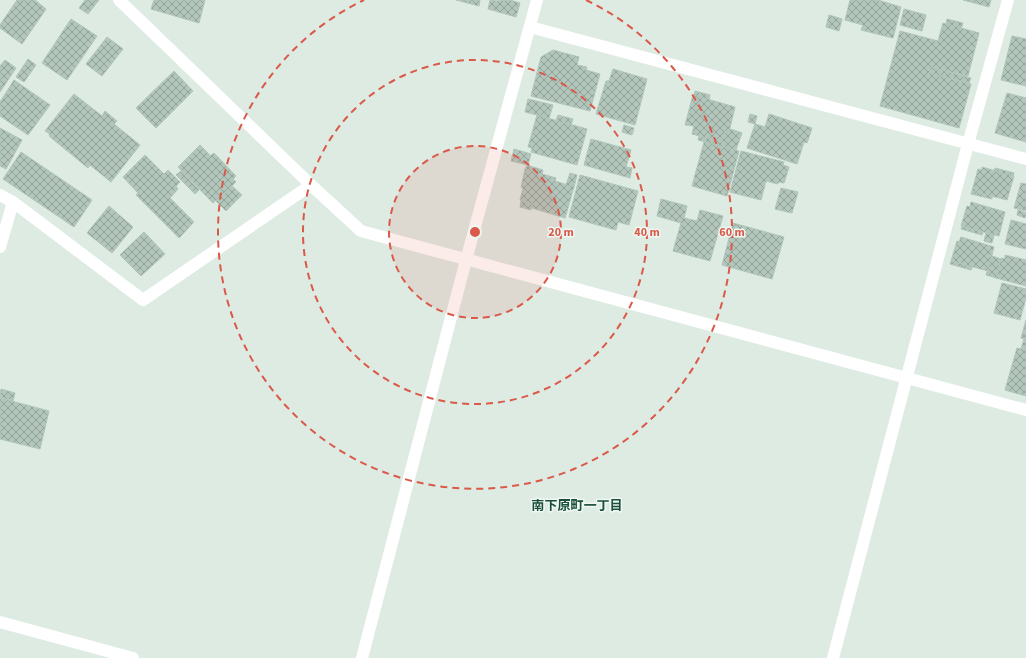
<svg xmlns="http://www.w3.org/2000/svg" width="1026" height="658" viewBox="0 0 1026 658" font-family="'Source Sans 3','Noto Sans JP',sans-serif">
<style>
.building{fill:url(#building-cross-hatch);stroke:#b0c5b9}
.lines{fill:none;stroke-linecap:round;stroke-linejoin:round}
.minor{stroke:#fff;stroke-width:12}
.ring{fill:none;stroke:#da5948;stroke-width:2;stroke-dasharray:7 5}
.labels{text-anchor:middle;stroke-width:3;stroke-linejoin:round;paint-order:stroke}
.neighbourhood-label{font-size:13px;font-weight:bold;fill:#194f3a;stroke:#eff7f2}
.centre{fill:#da5948;stroke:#eff7f2;stroke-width:2}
.ring-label{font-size:12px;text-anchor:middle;font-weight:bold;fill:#da5948;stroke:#eff7f2;stroke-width:3;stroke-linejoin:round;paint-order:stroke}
</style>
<defs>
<pattern id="building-cross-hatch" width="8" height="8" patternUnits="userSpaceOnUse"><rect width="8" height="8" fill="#b3c6bc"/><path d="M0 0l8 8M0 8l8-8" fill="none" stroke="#91a299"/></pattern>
</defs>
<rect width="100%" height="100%" fill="#deebe3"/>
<!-- building -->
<g class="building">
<path d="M17 0H35L46 9 22 44 0 28V25Z"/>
<path d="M85 0H99L88 14 79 8Z"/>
<path d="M154 0H205L199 23 151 9Z"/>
<path d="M456 0H480L479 6Z"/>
<path d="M490 0 496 1 510 0 520 3 516 17 488 9Z"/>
<path d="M850 0H878L901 7 893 38 861 30 863 25 845 20Z"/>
<path d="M963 0H991L989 7Z"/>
<path d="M904 9 926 15 922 31 900 25Z"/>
<path d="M829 15 842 19 839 31 826 27Z"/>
<path d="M71 19 97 36 67 80 42 63Z"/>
<path d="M947 19 963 23 961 29 946 24Z"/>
<path d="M943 23 979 33 968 76 931 67 929 73 971 84 959 128 880 106 900 31 938 41Z"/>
<path d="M1012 36 1026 39V86L1001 80Z"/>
<path d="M107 37 123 49 102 76 86 64Z"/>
<path d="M553 50 579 57 577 65 587 67 586 70 600 74 590 111 531 96 541 57Z"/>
<path d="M28 59 36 65 24 82 16 77Z"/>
<path d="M5 60 16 68 0 92V66Z"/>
<path d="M931 67 971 78 969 83 929 73Z"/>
<path d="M613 69 647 79 635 125 596 114 606 81H609Z"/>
<path d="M174 71 193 91 156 128 136 108Z"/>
<path d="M14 80 50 105 28 135 0 116V102Z"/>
<path d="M695 91 710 95 709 100 694 96Z"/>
<path d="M1007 93 1026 98V142L995 133Z"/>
<path d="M74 94 102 116 105 111 117 121 114 124 140 145 111 182 90 165 88 168 49 136 50 134 45 131Z"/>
<path d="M693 95 735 107 729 132 725 131 722 142 692 134 694 126 685 125Z"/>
<path d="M528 99 553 105 549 118 525 112Z"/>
<path d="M750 114 757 116 755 124 748 122Z"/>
<path d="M769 114 812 128 807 143 804 142 797 164 747 148 755 124 765 127Z"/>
<path d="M537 115 587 129 577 165 531 152 532 148 528 147Z"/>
<path d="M558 115 573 119 571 125 556 121Z"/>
<path d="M624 125 634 128 632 135 622 132Z"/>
<path d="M0 128 22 140 6 169 0 166Z"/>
<path d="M730 129 742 133 736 150 698 140 699 136 722 142 725 131 729 132Z"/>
<path d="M591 139 631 150 626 167 632 168 630 178 584 165Z"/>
<path d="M704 142 739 151 727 196 692 186Z"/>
<path d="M200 145 236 182 213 203 178 167Z"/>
<path d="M514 149 531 154 528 165 511 161Z"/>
<path d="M741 151 784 162 783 165 789 167 784 183 778 182V184L766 181 761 200 730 192Z"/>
<path d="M21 152 92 200 74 227 3 179Z"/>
<path d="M214 153 236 176 233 179 210 156Z"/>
<path d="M145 155 164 174 168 170 180 182 176 186 178 189 170 198 194 222 179 238 136 195 138 193 123 177Z"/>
<path d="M527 165 543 170 542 174 525 169Z"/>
<path d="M982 167 1014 176 1007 200 972 191 978 169 982 170Z"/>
<path d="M995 168 1014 173 1013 176 994 171Z"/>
<path d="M525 169 556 178 555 181 574 187 565 218 532 208V204L520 200 523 188 521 187Z"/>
<path d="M181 171 199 190 195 194 176 175Z"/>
<path d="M570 173 577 175 574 187 566 185Z"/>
<path d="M580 175 638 191 629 225 618 222 616 230 569 217Z"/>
<path d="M1021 183 1026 184V211L1014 208Z"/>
<path d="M232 186 242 195 226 211 216 201Z"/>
<path d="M781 188 798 192 792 213 775 209Z"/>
<path d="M972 191 992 196V199L971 194Z"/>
<path d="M661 199 687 206 684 218 697 221 700 210 723 216 710 261 673 251 681 223 657 216Z"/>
<path d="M521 201 532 204 531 210 520 207Z"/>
<path d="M971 202 1005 212 999 236 961 226 967 206 970 207Z"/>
<path d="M109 206 133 227 112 253 87 233Z"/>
<path d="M1018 210 1026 213 1025 218 1017 215Z"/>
<path d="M1011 220 1026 224V249L1005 244Z"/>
<path d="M733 223 784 237 772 279 722 265Z"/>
<path d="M962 227 983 232 982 235 961 229Z"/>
<path d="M144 232 165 254 141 276 120 255Z"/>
<path d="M986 233 994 235 992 243 984 241Z"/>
<path d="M961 237 994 247 988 271 951 261 957 241 959 242Z"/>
<path d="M1005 255 1026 260V286L996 278 1001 258 1005 259Z"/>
<path d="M992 256 1001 259 996 278 986 275Z"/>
<path d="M951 261 972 267 971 270 950 264Z"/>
<path d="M1002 283 1026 289V298L1020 320 994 313Z"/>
<path d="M1026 320V396L1005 390 1017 348 1021 349 1024 339 1021 338Z"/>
<path d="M1 389 15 393 13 401 0 397Z"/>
<path d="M0 398 49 411 40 449 0 439Z"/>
</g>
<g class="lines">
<!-- minor -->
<g class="minor">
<path d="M119 0 311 185 361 231 1026 410"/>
<path d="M530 27 1026 159"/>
<path d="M0 195 13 202 143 300 311 185"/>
<path d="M0 247 13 202"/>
<path d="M0 622 133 658"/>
<path d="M362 658 466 260 537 0"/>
<path d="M833 658 968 144 1008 0"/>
</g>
</g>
<!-- distance rings -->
<circle cx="475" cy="232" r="86" fill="#da5948" fill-opacity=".12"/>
<g class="ring">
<circle cx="475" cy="232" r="86"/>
<circle cx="475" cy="232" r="172"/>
<path d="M586 0A257 257 0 1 1 364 0"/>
</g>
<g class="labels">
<!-- neighbourhood labels -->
<g class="neighbourhood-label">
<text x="577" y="510">南下原町一丁目</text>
</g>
</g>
<circle cx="475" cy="232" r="6" class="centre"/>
<g class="ring-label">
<text x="561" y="236">20 m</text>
<text x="647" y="236">40 m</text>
<text x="732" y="236">60 m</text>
</g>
</svg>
